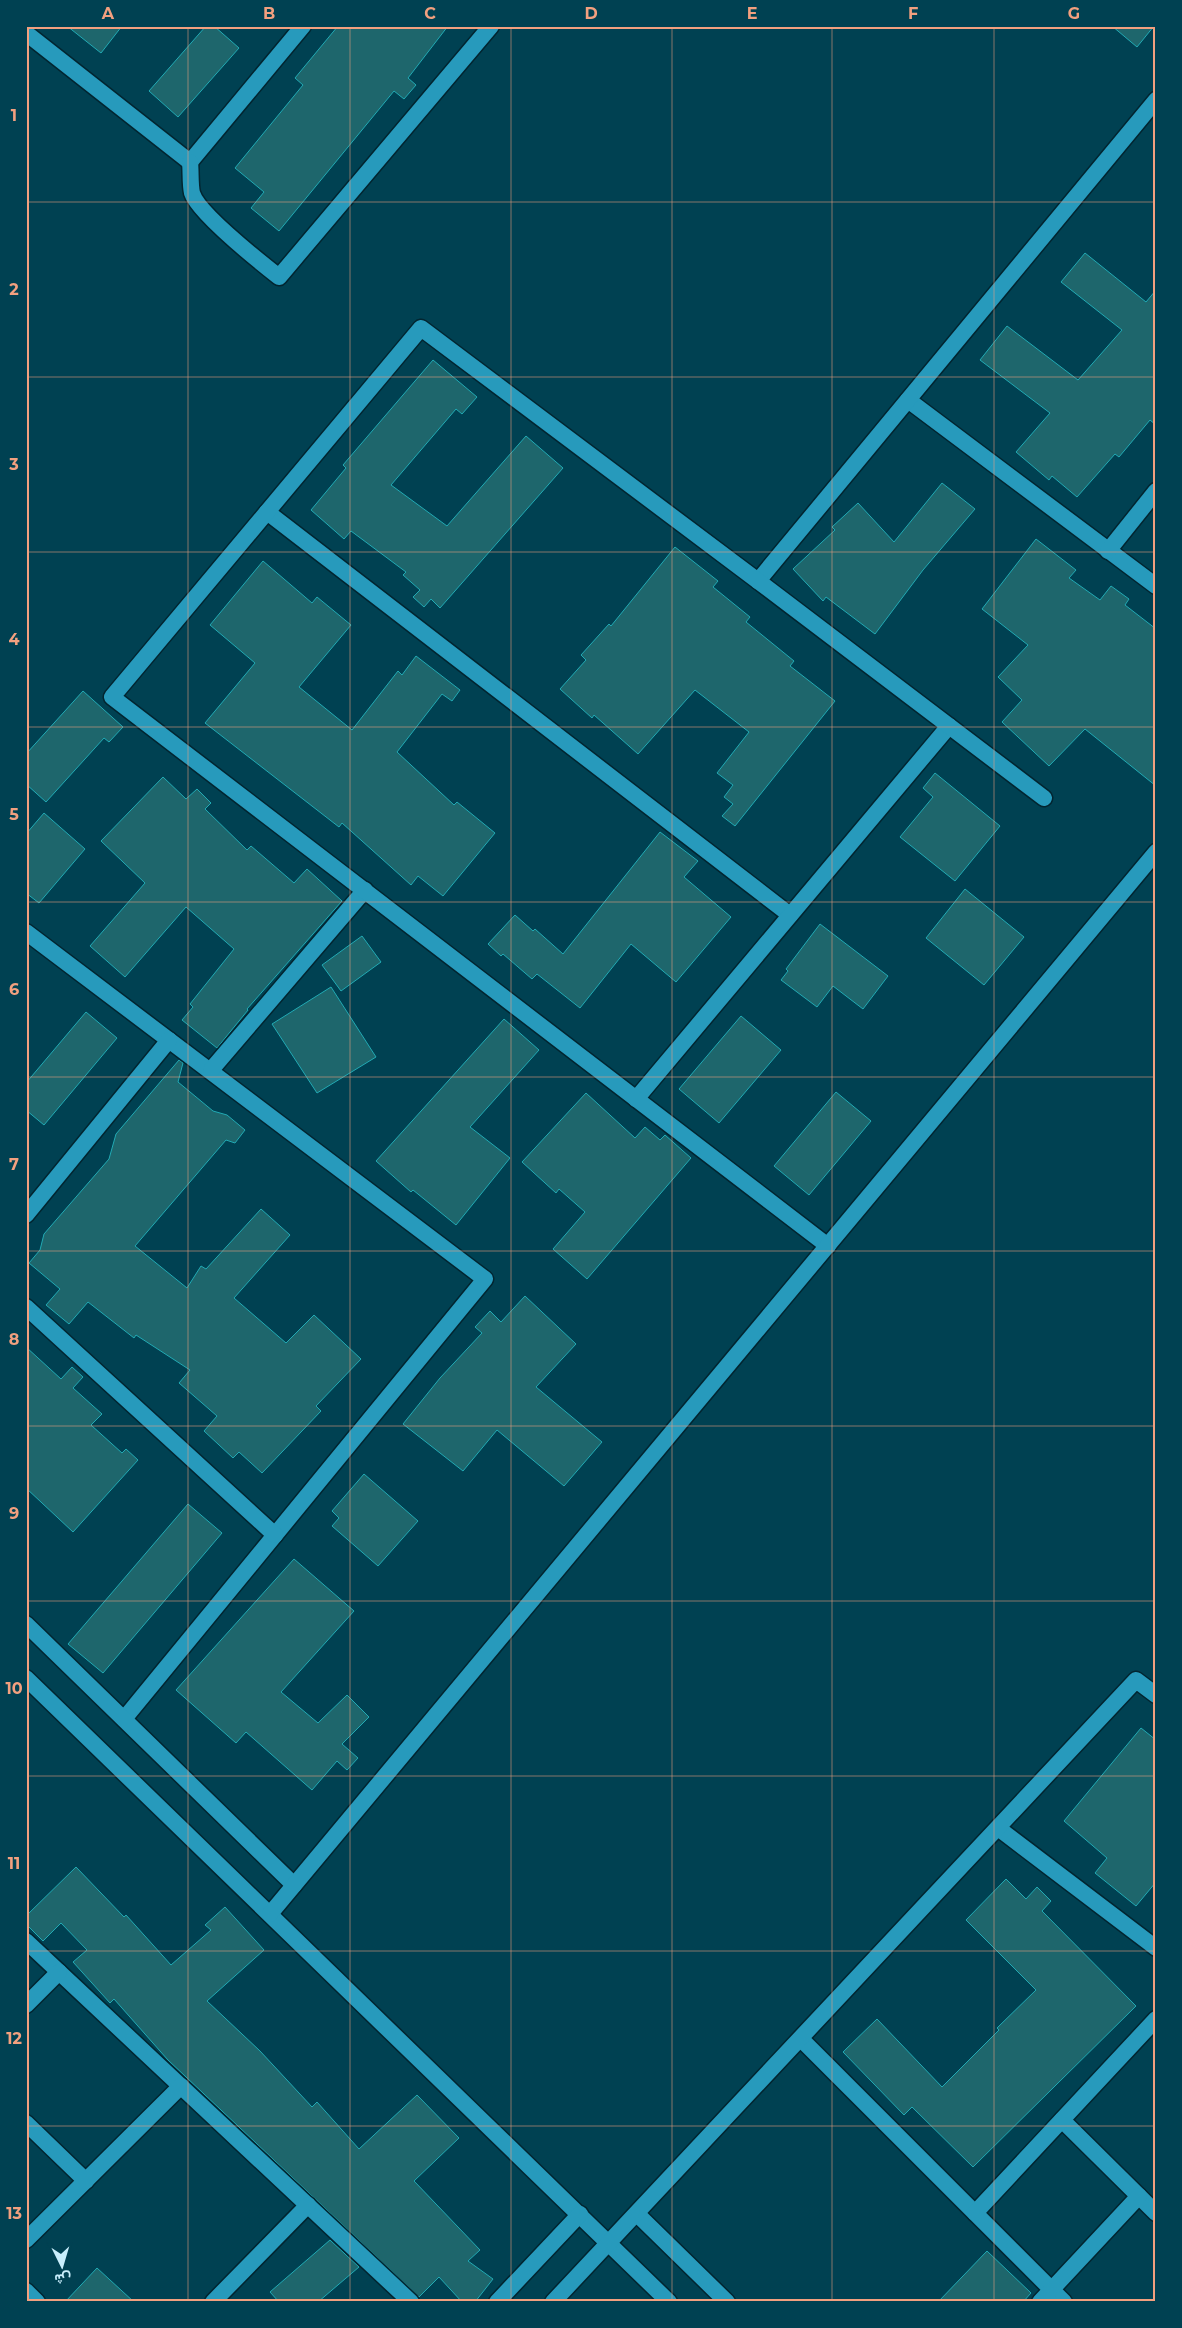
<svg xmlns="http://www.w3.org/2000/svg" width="1182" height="2328" viewBox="0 0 1182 2328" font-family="Montserrat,Vazirmatn,sans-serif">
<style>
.building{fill:#1e666c;stroke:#21aab4}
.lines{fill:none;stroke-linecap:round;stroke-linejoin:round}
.minor-casing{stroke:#022530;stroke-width:19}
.minor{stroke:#279abc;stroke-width:16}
.grid{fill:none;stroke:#f2a07f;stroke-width:1;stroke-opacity:0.55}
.neatline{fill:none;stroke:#f2a07f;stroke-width:2}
.grid-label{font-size:16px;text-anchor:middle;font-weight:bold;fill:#f2a07f}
</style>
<rect width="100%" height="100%" fill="#004152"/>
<!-- building -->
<g class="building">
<path d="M67 26H122L101 53Z"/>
<path d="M206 26H214L239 48 178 117 149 91Z"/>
<path d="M338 26H448L408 78 416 85 404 99 394 91 279 231 251 208 264 192 235 168 303 85 295 78Z"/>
<path d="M1112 26H1154L1137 47Z"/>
<path d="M1085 253 1146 302 1156 290V425L1150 420 1119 457 1115 454 1077 497 1052 476 1049 480 1016 452 1050 413 980 360 1007 326 1078 380 1122 330 1061 282Z"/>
<path d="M433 360 477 397 462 414 456 409 391 485 447 526 526 436 563 468 440 608 431 599 424 607 413 597 420 590 403 575 406 572 351 531 344 539 311 510 346 468 343 465Z"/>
<path d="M942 483 975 509 923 570 875 634 826 597 823 601 793 569 835 530 832 527 858 503 894 542Z"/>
<path d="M1036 539 1076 570 1069 578 1100 600 1111 586 1129 599 1125 605 1156 629V786L1085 729 1049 766 1002 722 1022 700 998 677 1028 645 982 609Z"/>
<path d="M675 547 718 581 713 587 750 617 746 622 794 661 790 666 835 701 735 826 722 816 733 804 724 797 733 785 717 773 749 732 695 690 638 754 594 715 592 718 560 689 586 660 581 655 609 624 611 626Z"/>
<path d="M263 561 312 603 317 597 351 625 299 687 352 730 398 671 402 675 416 656 460 690 452 701 442 694 397 752 454 805 457 802 495 833 443 896 418 876 411 885 342 823 339 827 205 723 255 663 210 625Z"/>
<path d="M83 691 123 727 109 742 104 738 46 802 26 784V754Z"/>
<path d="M935 773 1000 826 955 881 900 837 933 797 923 788Z"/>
<path d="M163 777 186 799 197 789 211 803 205 809 247 850 251 846 294 883 307 869 342 901 247 1009 248 1010 217 1048 182 1020 193 1007 190 1004 234 949 186 907 125 977 90 946 145 883 101 841Z"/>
<path d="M44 813 85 849 39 903 26 893V834Z"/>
<path d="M660 832 698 861 684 877 731 917 676 982 631 944 580 1008 537 974 532 979 503 954 501 956 488 944 515 915 533 931 535 929 563 954Z"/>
<path d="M965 889 1024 937 984 985 926 938Z"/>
<path d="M820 924 888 976 863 1009 833 986 817 1007 781 980 788 971 786 969Z"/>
<path d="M362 936 381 962 341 991 322 965Z"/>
<path d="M331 987 376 1057 317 1093 272 1024Z"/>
<path d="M86 1012 117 1038 44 1125 26 1110V1083Z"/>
<path d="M741 1016 781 1050 719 1123 679 1089Z"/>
<path d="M504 1019 539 1050 470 1127 510 1158 456 1225 413 1190 411 1192 376 1161Z"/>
<path d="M179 1060 183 1063 178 1082 213 1111 227 1115 245 1130 235 1143 226 1140 135 1246 187 1288 201 1266 206 1269 261 1209 290 1235 234 1298 286 1343 314 1315 361 1359 316 1406 321 1411 262 1473 239 1452 233 1458 204 1431 217 1416 179 1383 190 1370 136 1335 134 1338 88 1302 69 1324 46 1305 60 1289 29 1263 40 1250 44 1234 109 1159 116 1134Z"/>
<path d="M836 1092 871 1121 809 1195 774 1166Z"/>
<path d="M586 1093 635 1138 645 1127 660 1140 665 1135 691 1158 587 1279 553 1249 585 1212 559 1189 556 1193 522 1162Z"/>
<path d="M525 1296 576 1344 536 1387 602 1442 564 1486 497 1430 463 1471 403 1424 440 1378 482 1333 475 1327 490 1311 501 1322Z"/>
<path d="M26 1347 61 1379 72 1367 83 1377 73 1388 102 1414 91 1425 122 1453 126 1449 138 1460 73 1532 26 1488Z"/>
<path d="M364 1474 418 1521 378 1566 332 1526 339 1518 332 1511Z"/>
<path d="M188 1504 222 1533 103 1673 68 1644Z"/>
<path d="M294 1559 354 1611 281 1692 318 1723 347 1695 369 1717 342 1744 358 1758 347 1770 337 1761 312 1790 246 1732 236 1743 176 1690Z"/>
<path d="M1141 1728 1156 1740V1882L1136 1906 1095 1873 1107 1858 1064 1821Z"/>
<path d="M76 1867 124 1917 126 1915 171 1965 211 1930 205 1925 225 1907 264 1950 207 2001 260 2051 312 2107 317 2102 359 2149 417 2095 459 2138 414 2181 480 2250 468 2261 493 2279 475 2302H462L439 2277 419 2297 168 2060 114 1999 110 2003 73 1962 87 1950 61 1923 43 1941 26 1924V1916Z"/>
<path d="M1006 1879 1026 1899 1037 1887 1051 1901 1042 1911 1136 2006 973 2167 912 2107 904 2115 843 2052 877 2019 942 2087 999 2030 997 2028 1036 1990 966 1920Z"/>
<path d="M330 2240 359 2267 318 2302H279L270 2292Z"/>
<path d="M987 2251 1031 2293 1023 2302H938Z"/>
<path d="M97 2268 134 2302H65Z"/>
</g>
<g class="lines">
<defs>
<g id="minor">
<path d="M26 33 190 162 303 26"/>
<path d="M190 162C191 171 190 184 192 193 198 213 260 262 279 277L491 26"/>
<path d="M908 400 1156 586"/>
<path d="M267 512 790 915"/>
<path d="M1108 551 1156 491"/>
<path d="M758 581 1156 100"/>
<path d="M26 932 485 1279 124 1719"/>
<path d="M211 1070 365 890"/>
<path d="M636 1099 949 726"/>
<path d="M26 1215 169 1040"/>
<path d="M828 1246 112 697 421 328 758 581 1044 798"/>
<path d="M26 1307 275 1535"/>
<path d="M26 1624 294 1885"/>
<path d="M26 1678 669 2302"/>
<path d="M998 1828 1156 1948"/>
<path d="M270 1914 1156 852"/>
<path d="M26 1941 411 2302"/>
<path d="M26 2005 59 1972"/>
<path d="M801 2039 1064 2302"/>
<path d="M1062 2120 1156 2213"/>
<path d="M26 2123 86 2181"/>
<path d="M975 2213 1156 2019"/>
<path d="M637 2214 727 2302"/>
<path d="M26 2240 181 2086"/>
<path d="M26 2291 37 2302"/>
<path d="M213 2302 308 2205"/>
<path d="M497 2302 580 2214"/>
<path d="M553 2302 1136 1680 1156 1695"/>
<path d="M1040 2302 1139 2196"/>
</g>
</defs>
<!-- minor casing -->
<use href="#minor" class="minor-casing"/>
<!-- minor -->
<use href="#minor" class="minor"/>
</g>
<!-- grid -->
<path class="grid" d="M188 26V2302M350 26V2302M511 26V2302M672 26V2302M832 26V2302M994 26V2302M26 202H1156M26 377H1156M26 552H1156M26 727H1156M26 902H1156M26 1077H1156M26 1251H1156M26 1426H1156M26 1601H1156M26 1776H1156M26 1951H1156M26 2126H1156"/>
<!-- border -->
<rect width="1182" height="2328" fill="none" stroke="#004152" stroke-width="55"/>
<!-- north arrow -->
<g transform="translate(62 2266) rotate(175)" stroke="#004152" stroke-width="4" paint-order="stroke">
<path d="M0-4L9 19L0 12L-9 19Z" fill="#c8eefc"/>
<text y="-8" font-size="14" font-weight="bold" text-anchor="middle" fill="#c8eefc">ش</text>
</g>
<rect x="28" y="28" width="1126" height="2272" class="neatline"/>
<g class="grid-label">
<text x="108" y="19">A</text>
<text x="269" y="19">B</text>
<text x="430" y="19">C</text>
<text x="591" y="19">D</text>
<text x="752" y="19">E</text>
<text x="913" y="19">F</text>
<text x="1074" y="19">G</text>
<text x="14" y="121">1</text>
<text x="14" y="295">2</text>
<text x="14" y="470">3</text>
<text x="14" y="645">4</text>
<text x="14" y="820">5</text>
<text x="14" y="995">6</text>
<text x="14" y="1170">7</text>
<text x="14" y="1345">8</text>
<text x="14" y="1519">9</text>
<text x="14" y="1694">10</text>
<text x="14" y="1869">11</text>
<text x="14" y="2044">12</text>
<text x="14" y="2219">13</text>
</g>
</svg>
